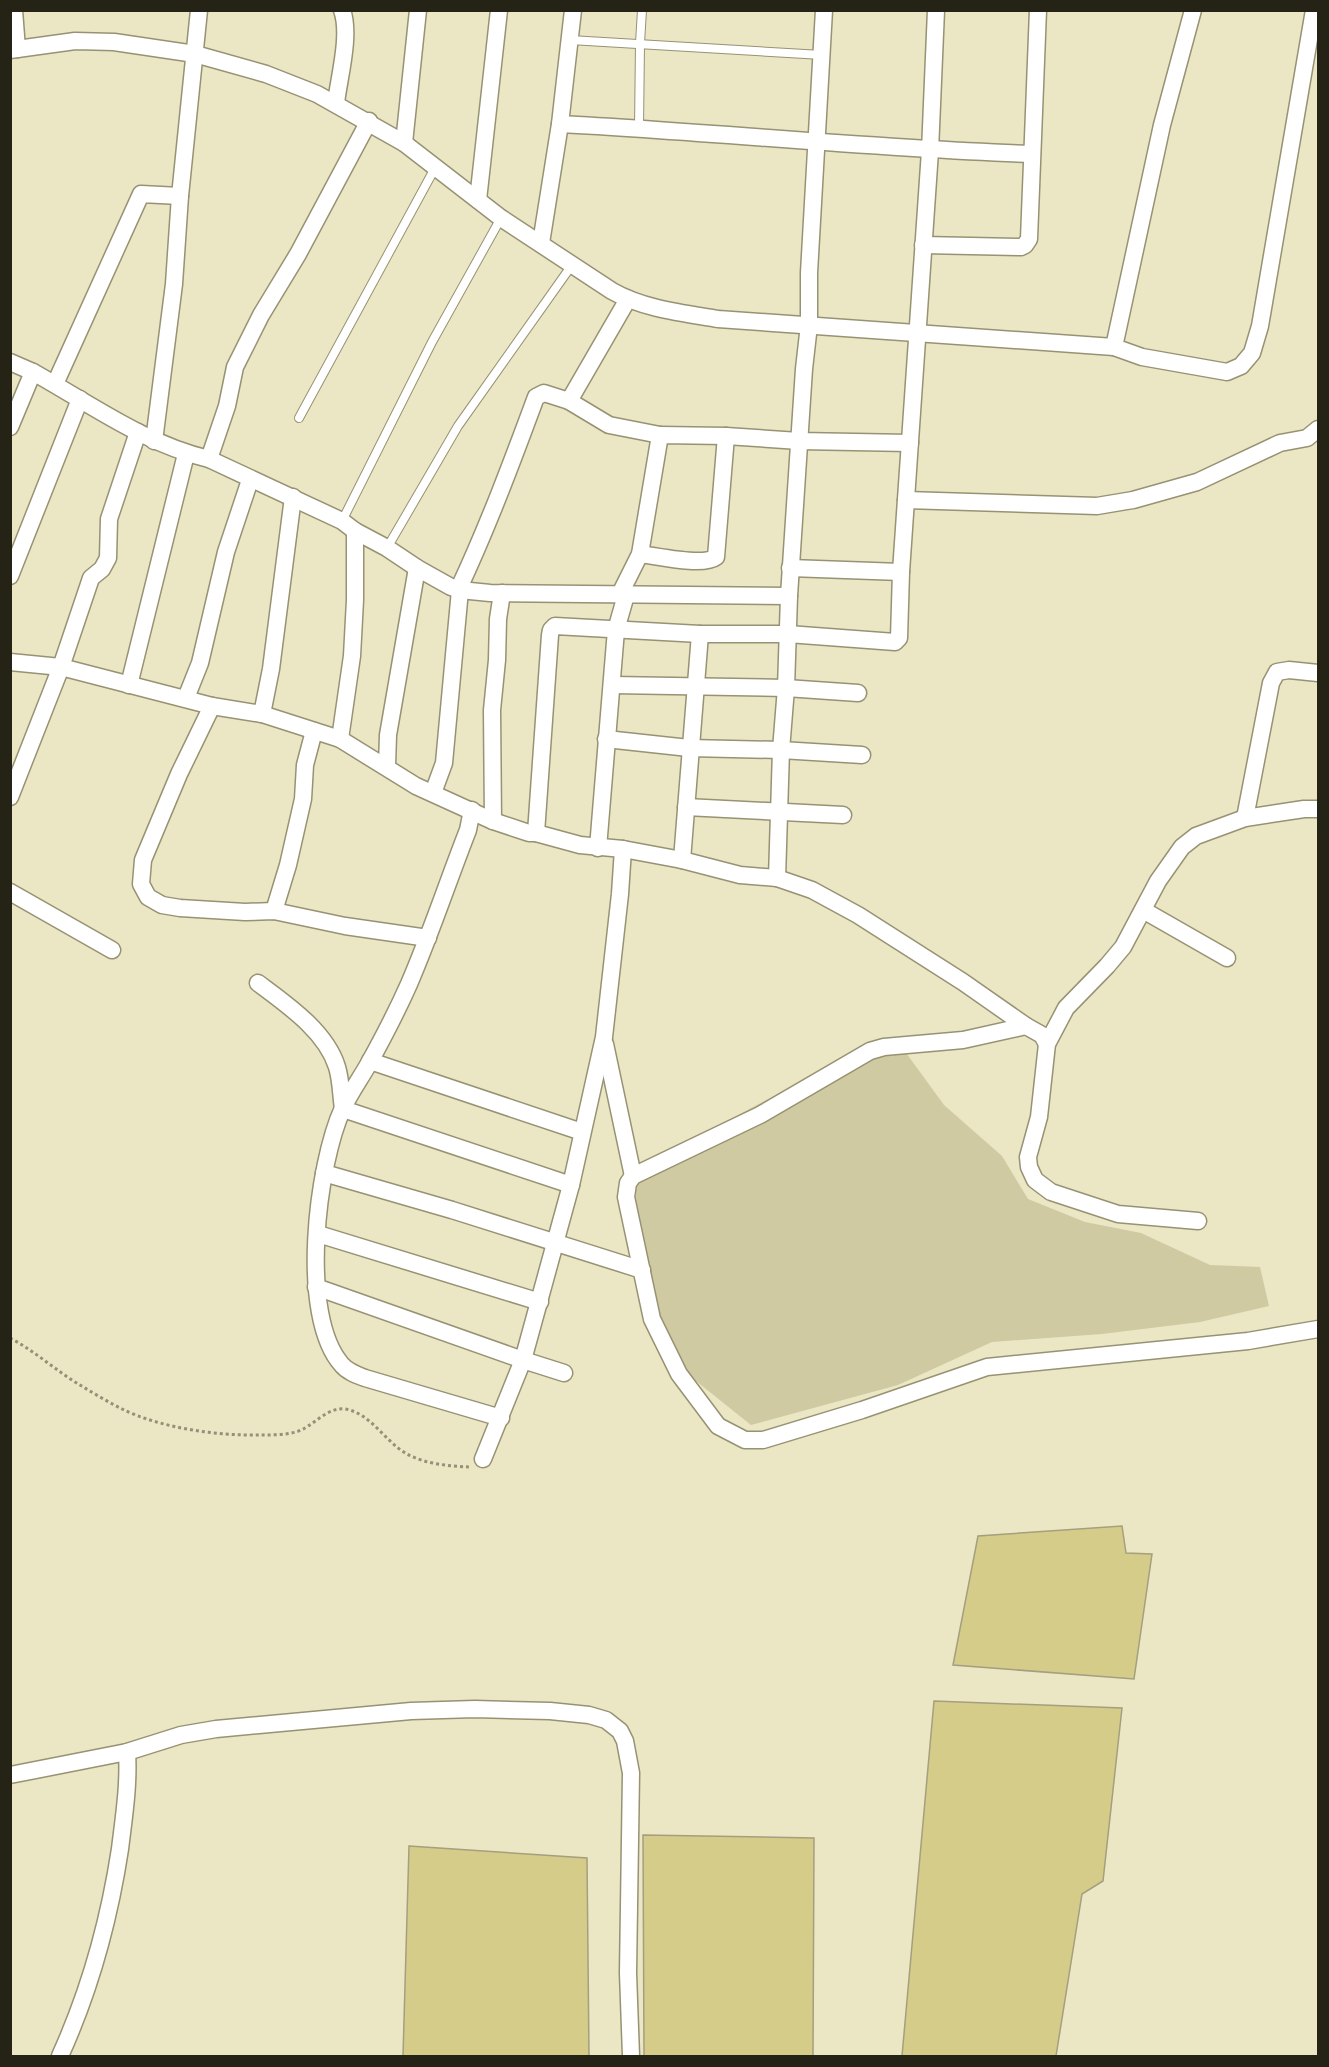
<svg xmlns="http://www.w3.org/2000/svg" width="1329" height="2067" viewBox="0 0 1329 2067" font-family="'Noto Sans',sans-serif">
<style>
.green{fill:#d0caa2}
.building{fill:#d6cc89;stroke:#a49f7f;stroke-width:1.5}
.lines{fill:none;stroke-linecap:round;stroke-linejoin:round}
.service-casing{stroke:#979273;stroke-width:10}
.minor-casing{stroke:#979273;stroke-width:19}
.path{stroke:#959178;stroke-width:3;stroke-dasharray:3 3;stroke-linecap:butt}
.service{stroke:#fff;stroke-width:8}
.minor{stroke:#fff;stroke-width:16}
</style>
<rect width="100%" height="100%" fill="#ebe6c4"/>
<!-- green -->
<path class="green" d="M870 1045 901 1046 944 1105 1002 1156 1028 1199 1085 1222 1141 1233 1210 1265 1260 1267 1269 1306 1200 1322 1102 1334 992 1342 898 1385 751 1425 691 1377 661 1333 631 1184 646 1164Z"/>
<!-- building -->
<g class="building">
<path d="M1122 1526 1126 1553 1152 1554 1134 1679 953 1665 978 1536Z"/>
<path d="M934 1701 1122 1708 1103 1881 1082 1894 1056 2056H902Z"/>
<path d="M643 1835 814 1838 813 2056H644Z"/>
<path d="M409 1846 587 1858 589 2056H403Z"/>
</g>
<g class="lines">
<defs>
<g id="service">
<path d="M570 40 822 55"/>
<path d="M639 128 640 43 642 10"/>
<path d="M299 418 435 168"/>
<path d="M342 521 432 342 501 218"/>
<path d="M387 548 458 426 572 265"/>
</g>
<g id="minor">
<path d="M14 10 17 49"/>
<path d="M1193 10 1162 125 1114 347 1142 357 1227 372 1241 366 1252 353 1260 326 1314 10"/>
<path d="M10 50 75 41 114 42 195 54 266 74 317 94 404 143 501 218 612 291C644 309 682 313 718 319L1114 347"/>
<path d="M336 103C339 77 351 35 342 10"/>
<path d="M560 124C717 132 874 149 1032 154"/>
<path d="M404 143 418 10"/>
<path d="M478 200 499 10"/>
<path d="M541 243 560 124 573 10"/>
<path d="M923 245 1021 247 1025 245 1029 239 1038 10"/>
<path d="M10 362 33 372"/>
<path d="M55 384 141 194 180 196"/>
<path d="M569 401 609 425 660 435"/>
<path d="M10 427 33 372C90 404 145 444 209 459L342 521 355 531 387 548 417 568 451 587 460 590 490 593 789 596"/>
<path d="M154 441 174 284 180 196 199 10"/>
<path d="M209 459 227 406 235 367 261 315 298 254 369 121"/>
<path d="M906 500 1097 506 1133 500 1197 482 1280 443 1307 438 1318 429"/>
<path d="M640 554C657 556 703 567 716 557L726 436"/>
<path d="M790 568 901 572"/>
<path d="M10 576 80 399"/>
<path d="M459 588C488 526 512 462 536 397L544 393 569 401 628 299"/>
<path d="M620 594 640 554 660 435 726 436 799 441 910 443"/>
<path d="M10 662 61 667 212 706 262 714 340 739 416 786 493 821 529 833H536L580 845 623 849 682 860 740 875 777 878 812 890 858 915 963 982 1026 1026 1042 1035 1047 1044"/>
<path d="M129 685 186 454"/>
<path d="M612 685 786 688 858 693"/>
<path d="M186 698 200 663 226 552 250 480"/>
<path d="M212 706 179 774 143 860 141 884 148 897 162 905 180 908 245 912 274 911 345 926 428 938"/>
<path d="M262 714 271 669 293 497"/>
<path d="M340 739 352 656 355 600V531"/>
<path d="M606 739 689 748 781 750 862 755"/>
<path d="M387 766 388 735 417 568"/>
<path d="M433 793 444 763 460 590"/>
<path d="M10 797 61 667 91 578 102 569 108 558 109 519 138 432"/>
<path d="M686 807 843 815"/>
<path d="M472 810 468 830C448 881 431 933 409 984 397 1011 383 1038 368 1065 360 1079 350 1093 343 1108 317 1164 298 1316 342 1365 348 1372 357 1375 365 1378L501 1418"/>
<path d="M1245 818 1271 683 1277 672 1289 670 1318 673"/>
<path d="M493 821 492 710 497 660 498 619 502 593"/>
<path d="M536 833 550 635 551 630 555 626 700 634H788L895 642 899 638 901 572 930 151 936 10"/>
<path d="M598 848 616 630 626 595"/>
<path d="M682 860 700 634"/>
<path d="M777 878 781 750 786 688 789 596 804 369 809 325V273L824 10"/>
<path d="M10 892 112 950"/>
<path d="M1143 910 1227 958"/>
<path d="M274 911 288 865 303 799 305 765 314 731"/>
<path d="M258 983C286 1004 326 1031 337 1067 341 1080 341 1095 343 1109L571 1185"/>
<path d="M1026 1026 963 1040 884 1047 870 1051 760 1115 633 1176 628 1183 626 1197 652 1319 679 1374 718 1426 745 1440H763L862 1410 987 1367 1248 1341 1318 1329"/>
<path d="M605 1044 633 1176"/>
<path d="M370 1061 582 1132"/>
<path d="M324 1173 452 1210 642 1270"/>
<path d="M1198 1221 1118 1214 1051 1192 1035 1180 1029 1167 1028 1157 1039 1117 1047 1044 1066 1008 1107 966 1123 947 1158 881 1182 847 1196 836 1245 818 1304 809H1318"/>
<path d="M318 1234 540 1302"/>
<path d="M316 1287 523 1360 564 1373"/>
<path d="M483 1459 523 1360 571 1185 604 1037 620 894 623 849"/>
<path d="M10 1775 127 1752 181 1735 216 1729 411 1711 475 1709 550 1711 589 1715 606 1720 620 1731 625 1741 631 1773 628 1973 631 2056"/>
<path d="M60 2056C90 1990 109 1921 120 1849 124 1816 129 1785 127 1752"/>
</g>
</defs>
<!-- service casing -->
<use href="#service" class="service-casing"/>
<!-- minor casing -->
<use href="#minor" class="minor-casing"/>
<!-- path -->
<path class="path" d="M10 1338C33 1350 53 1368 75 1382 90 1391 106 1401 122 1409 161 1428 217 1436 260 1435 272 1435 285 1435 296 1432 313 1427 326 1407 345 1409 371 1413 385 1442 407 1454 425 1464 449 1466 469 1467"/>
<!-- service -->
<use href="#service" class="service"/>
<!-- minor -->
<use href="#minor" class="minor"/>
</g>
<!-- border -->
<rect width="1329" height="2067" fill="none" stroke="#242316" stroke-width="24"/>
</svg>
